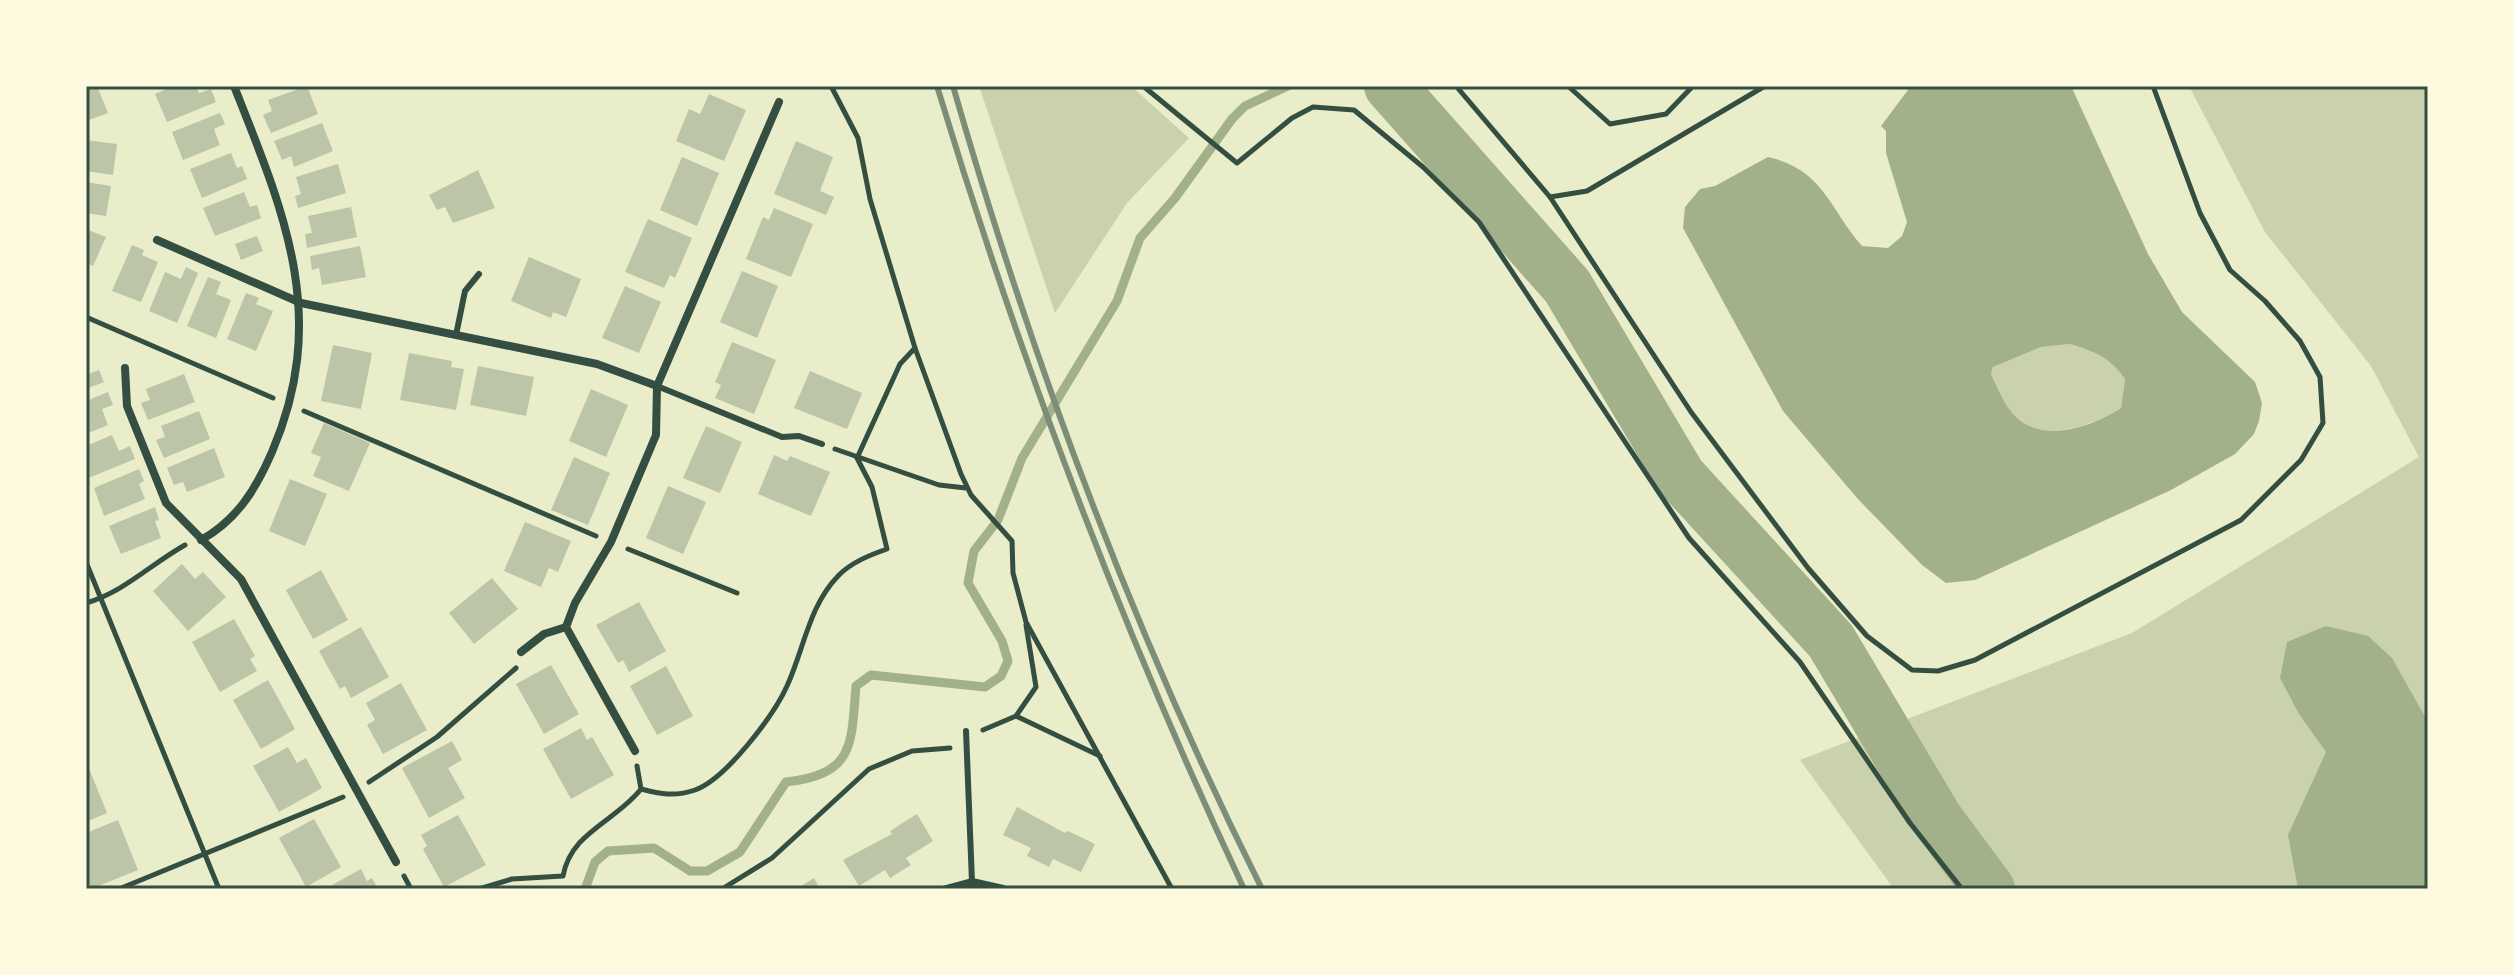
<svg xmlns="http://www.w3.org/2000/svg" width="2514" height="975" viewBox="0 0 2514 975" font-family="'Varela Round',sans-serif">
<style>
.green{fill:#cad2ad}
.water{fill:#a3b18a;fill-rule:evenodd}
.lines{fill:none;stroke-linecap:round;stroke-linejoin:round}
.stream{stroke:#a3b18a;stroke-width:9}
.river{stroke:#a3b18a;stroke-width:52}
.building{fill:#bcc5a7}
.path{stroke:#344e41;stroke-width:5}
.service{stroke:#344e41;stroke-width:6}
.minor{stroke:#344e41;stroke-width:8}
.rail{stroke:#7c8e77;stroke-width:6}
.neatline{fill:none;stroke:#344e41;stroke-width:3}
</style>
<rect width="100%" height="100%" fill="#e9edc9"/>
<!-- green -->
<g class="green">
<path d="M979 86H1131L1189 138 1127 203 1055 313Z"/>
<path d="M2189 86H2428V889H1894L1800 760 2132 633 2419 457 2371 366 2265 232Z"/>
<path d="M2070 344C2093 351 2110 358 2125 378L2121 408C2093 425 2045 444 2016 417 2005 407 1998 388 1991 374L1993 367 2041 347Z"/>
</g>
<!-- water -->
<g class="water">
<path d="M1911 86H2071L2148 254 2182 312 2255 382 2262 403 2259 421 2254 434 2235 454 2171 490 1975 580 1946 583 1922 565 1857 498 1783 411 1683 228 1685 207 1700 189 1715 186 1768 157C1823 169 1829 208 1862 246L1888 248 1902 236 1907 222 1886 153V131L1881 126ZM2070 344C2093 351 2111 358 2125 379L2121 408C2093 426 2045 444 2016 417 2005 407 1998 388 1991 374L1993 367 2041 347Z"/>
<path d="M2326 626 2368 636 2392 658 2428 722V889H2298L2288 835 2326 752 2299 714 2280 678 2287 642Z"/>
</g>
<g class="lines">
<!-- stream -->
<path class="stream" d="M585 889 595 862 608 851 654 848 690 871H707L740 852 786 782C855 774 851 745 856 686L871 675 985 687 1001 676 1008 661 1002 641 968 583 974 551 998 520 1022 458 1117 301 1140 238 1175 198 1232 119 1245 106 1288 86"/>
<!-- river -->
<path class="river" d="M1390 86 1567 286 1680 476 1831 641 1937 819 1989 889"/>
</g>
<!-- building -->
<g class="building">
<path d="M97 86 108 113 86 121V88Z"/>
<path d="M174 86H196L199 93 211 89 216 102 167 122 155 94Z"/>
<path d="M307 86 318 114 271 133 263 115 272 111 268 100Z"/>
<path d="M709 94 746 110 724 161 676 141 689 109 700 114Z"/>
<path d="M220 113 225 124 214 129 220 145 183 160 172 132Z"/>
<path d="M322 123 333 151 294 167 291 156 282 160 274 141Z"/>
<path d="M86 140 117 144 113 175 86 171Z"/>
<path d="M796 141 833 157 820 191 834 197 826 215 774 194Z"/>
<path d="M231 153 237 168 242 166 247 179 202 198 190 169Z"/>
<path d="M682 157 719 173 697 226 660 210Z"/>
<path d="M338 164 346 193 298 208 295 196 301 194 296 177Z"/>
<path d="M478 170 495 208 453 223 445 207 437 210 429 195Z"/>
<path d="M86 182 111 186 106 216 86 213Z"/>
<path d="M244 192 250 207 257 205 261 218 215 236 203 208Z"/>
<path d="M351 207 357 237 307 248 305 234 312 233 308 216Z"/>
<path d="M774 208 813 224 791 277 746 259 763 217 769 220Z"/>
<path d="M648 219 692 238 675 278 670 275 664 288 625 272Z"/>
<path d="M86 229 106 237 93 266 86 262Z"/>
<path d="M257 236 263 251 241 260 235 244Z"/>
<path d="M132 245 144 250 142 255 158 262 141 302 112 291Z"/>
<path d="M360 246 366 277 322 285 319 268 312 270 310 256Z"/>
<path d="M529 257 581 279 566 317 553 312 551 318 511 301Z"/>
<path d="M186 267 198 273 177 323 149 311 165 272 181 279Z"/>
<path d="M742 271 778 286 757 338 720 322Z"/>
<path d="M208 277 221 282 216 294 231 300 216 338 187 326Z"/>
<path d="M625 286 661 302 639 353 602 338Z"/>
<path d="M246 293 259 298 256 304 273 311 256 351 227 339Z"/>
<path d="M732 342 776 360 754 414 715 398 721 385 715 382Z"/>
<path d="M333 345 372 353 361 409 321 401Z"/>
<path d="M409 353 452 361 451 367 464 369 456 410 400 400Z"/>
<path d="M478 366 534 377 526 416 470 405Z"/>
<path d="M99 370 104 382 86 389V375Z"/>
<path d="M810 371 862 393 847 429 794 408Z"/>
<path d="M184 374 195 402 148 420 141 403 150 400 146 389Z"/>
<path d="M591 389 628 405 606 457 569 441Z"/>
<path d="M108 392 113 405 102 409 108 425 86 434V401Z"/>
<path d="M199 411 210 439 164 458 156 440 165 437 161 426Z"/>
<path d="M324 423 370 443 349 491 313 476 321 457 311 453Z"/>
<path d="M706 426 742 442 720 493 683 478Z"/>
<path d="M112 435 119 451 130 446 135 459 86 479V446Z"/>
<path d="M214 448 225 477 187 492 183 482 174 485 167 468Z"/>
<path d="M774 455 787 461 790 456 830 472 811 516 758 494Z"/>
<path d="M574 457 610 473 588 525 551 510Z"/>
<path d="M139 469 144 481 139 484 145 499 104 516 94 488Z"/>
<path d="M290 479 327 494 305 546 269 531Z"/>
<path d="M668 486 706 502 683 554 646 538Z"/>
<path d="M155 507 159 520 155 521 161 538 121 554 109 526Z"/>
<path d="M525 522 571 541 558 572 549 568 541 587 504 571Z"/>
<path d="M182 564 195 579 203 572 226 597 188 631 153 591Z"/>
<path d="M321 570 348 620 313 639 286 590Z"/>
<path d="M492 578 518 609 474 644 449 613Z"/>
<path d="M639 602 666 651 629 672 623 660 618 663 596 625Z"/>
<path d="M234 619 255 656 250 659 257 671 220 692 192 642Z"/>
<path d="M361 627 389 677 351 698 345 686 340 689 319 651Z"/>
<path d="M551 665 579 714 544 734 516 684Z"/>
<path d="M666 666 693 716 657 735 630 686Z"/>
<path d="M268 680 295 729 261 749 233 700Z"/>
<path d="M401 683 427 730 383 754 367 725 375 720 366 703Z"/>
<path d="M581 728 587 740 592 737 614 775 571 799 543 749Z"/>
<path d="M452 741 462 760 448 768 465 798 429 818 402 768Z"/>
<path d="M288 747 297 763 306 758 322 788 279 812 253 766Z"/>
<path d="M86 761 107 813 86 822Z"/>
<path d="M1017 807 1065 833 1068 831 1095 844 1081 872 1053 859 1049 867 1027 856 1031 848 1003 835Z"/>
<path d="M917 814 933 841 906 858 911 865 901 871 890 878 885 870 859 886 843 860 892 834 890 831Z"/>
<path d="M458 815 486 865 444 887 423 849 427 846 421 835Z"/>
<path d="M314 819 341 867 306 887 279 838Z"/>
<path d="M118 820 138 870 91 889 86 875V833Z"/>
<path d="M361 869 367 881 372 878 378 889H325Z"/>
<path d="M814 878 820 889H796Z"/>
</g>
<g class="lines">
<!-- path -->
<g class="path">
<path d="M831 86 858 138 870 199 915 348 961 474 971 495 1012 541 1013 573 1026 622 1172 889"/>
<path d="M1143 86 1237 163 1292 118 1313 107 1354 110 1423 167 1479 222 1689 538 1800 662 1910 823 1962 889"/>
<path d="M1456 86 1550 197 1691 412 1808 568 1867 636 1912 670 1938 671 1975 660 2241 520 2301 460 2323 423 2320 377 2300 341 2265 301 2230 270 2200 213 2153 86"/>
<path d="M1568 86 1610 124 1666 114 1693 86"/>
<path d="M1550 197 1587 191 1765 86"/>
<path d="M86 317 273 398"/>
<path d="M304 411 596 536"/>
<path d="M835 449 939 485 966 488"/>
<path d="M628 549 737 593"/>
<path d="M86 562 219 889"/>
<path d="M86 603C124 592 151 564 185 545"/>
<path d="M1016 716 1100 756"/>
<path d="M983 730 1016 716 1036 687 1026 625"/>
<path d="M637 766 641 789"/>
<path d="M369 782 437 737 516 668"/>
<path d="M404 876 411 889"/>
<path d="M119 889 343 797"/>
<path d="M479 889 512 879 563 876C571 832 615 822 641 789 660 794 675 797 695 790 726 779 774 715 787 686 804 649 809 605 839 575 852 562 870 555 887 549L872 487 857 458 900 364 915 348"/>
<path d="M722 889 772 858 869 769 912 751 950 748"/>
</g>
<!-- service -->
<g class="service">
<path d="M456 335 465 291 479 274"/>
<path d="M657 386 782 437 799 436 822 444"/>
<path d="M966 731 972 882"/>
</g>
<!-- minor -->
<g class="minor">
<path d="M157 240 301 303 597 364 657 386"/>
<path d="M125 368 127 406 166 503 241 579 396 862"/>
<path d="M201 540C237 520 256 489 272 452 330 317 284 212 234 86"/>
<path d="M521 652 544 634 566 627"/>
<path d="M635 751 566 627 575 603 611 542 656 435 657 386 779 102"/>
<path d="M946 889 972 882 1003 889"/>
</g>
<!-- rail -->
<g class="rail">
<path d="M937 86C1020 361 1122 629 1244 889"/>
<path d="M953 86C1032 361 1134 634 1262 889"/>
</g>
</g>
<!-- border -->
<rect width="2514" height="975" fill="none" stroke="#fefae0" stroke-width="176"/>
<rect x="88" y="88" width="2338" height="799" class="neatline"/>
</svg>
